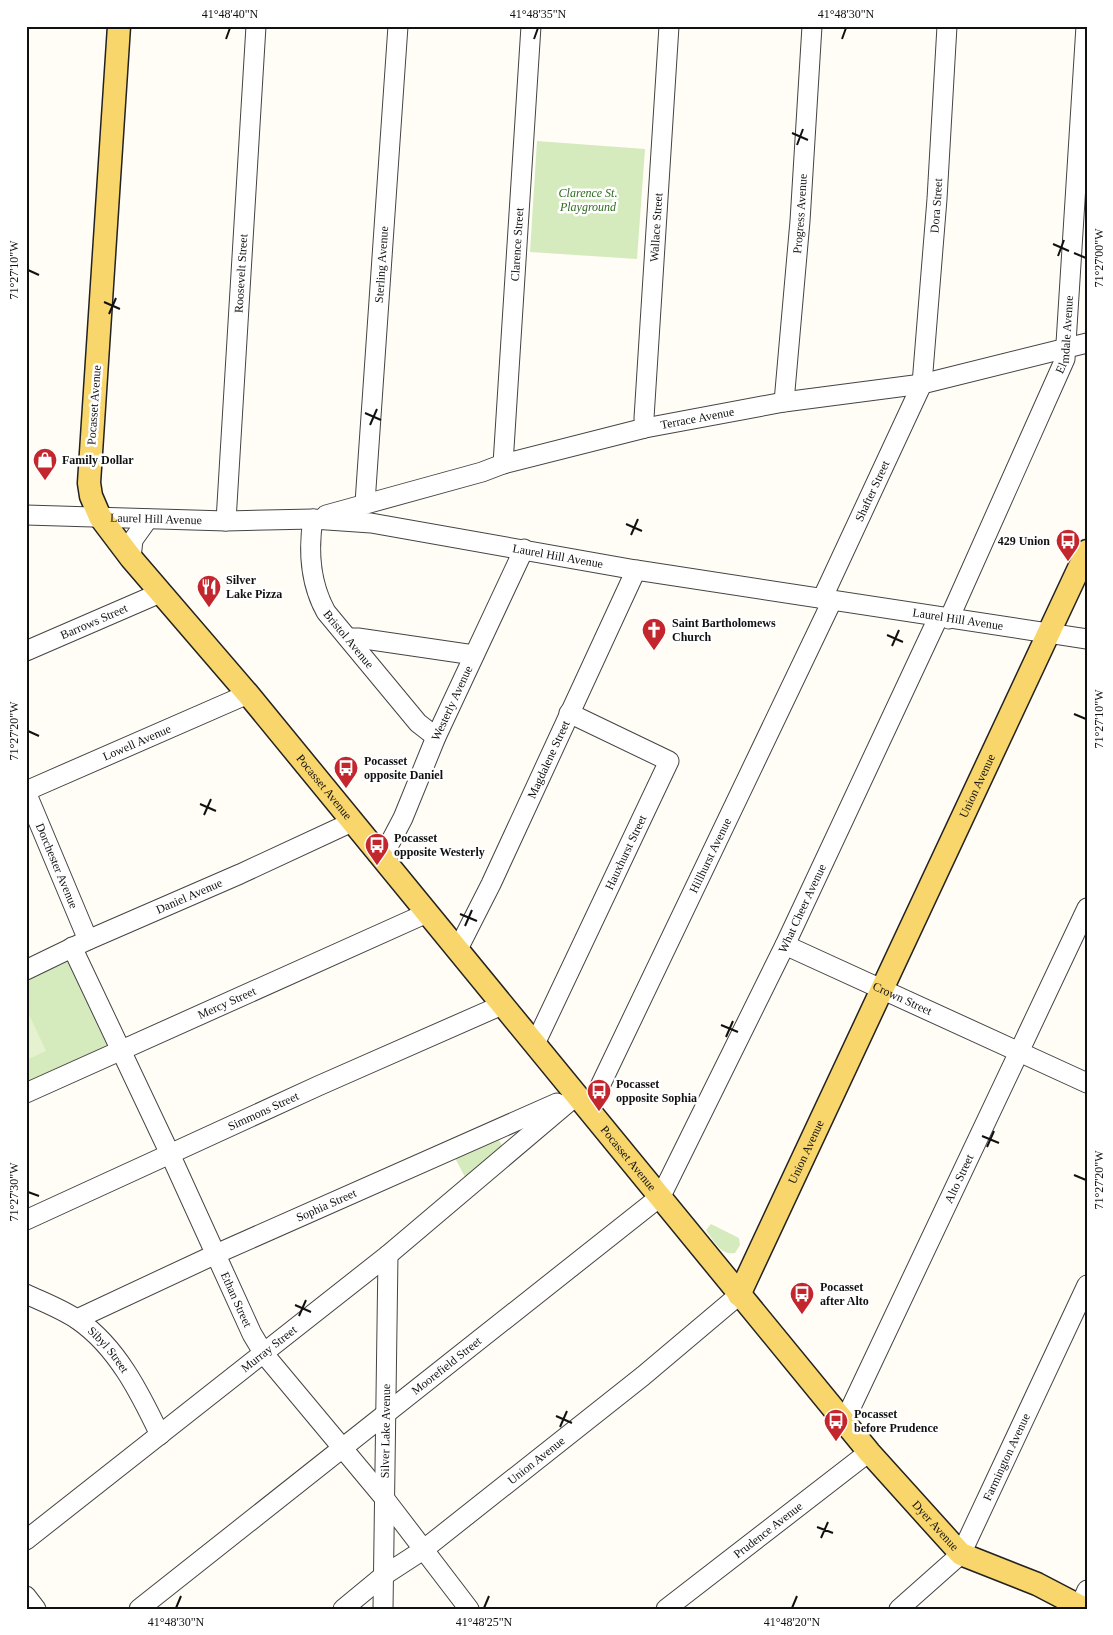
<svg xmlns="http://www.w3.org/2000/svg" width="1113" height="1635" viewBox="0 0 1113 1635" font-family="Georgia,serif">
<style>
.green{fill:#d5ebbd}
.pitch{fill:#e6f2cf}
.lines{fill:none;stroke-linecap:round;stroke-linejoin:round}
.minor-casing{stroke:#444;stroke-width:21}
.major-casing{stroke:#222;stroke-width:25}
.minor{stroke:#fff;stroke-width:19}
.major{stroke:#f9d66b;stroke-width:22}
.ticks{fill:none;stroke:#111;stroke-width:2}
.labels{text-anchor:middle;stroke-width:5;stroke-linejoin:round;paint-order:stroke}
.park-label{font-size:12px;font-style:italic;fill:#2f6b1f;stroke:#fff}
.street-label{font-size:12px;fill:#111;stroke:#fff}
.poi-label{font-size:12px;font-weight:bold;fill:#111;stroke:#fff;text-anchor:start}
.neatline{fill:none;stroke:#111;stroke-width:2}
.ticks-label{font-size:12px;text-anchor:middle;fill:#111}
</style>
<rect width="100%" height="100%" fill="#fffdf5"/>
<!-- green -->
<g class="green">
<path d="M537 141 645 149 637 259 530 252Z"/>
<path d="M72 960 107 1045 26 1083V980Z"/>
<path d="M496 1134 504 1150 466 1179 454 1156Z"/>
<path d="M711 1224 739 1238 740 1245 735 1253C721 1256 713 1240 706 1230Z"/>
</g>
<!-- pitch -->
<path class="pitch" d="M26 1008 46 1051 26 1060Z"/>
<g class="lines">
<defs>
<g id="minor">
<path id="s1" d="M784 402 800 221 812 26"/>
<path id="s2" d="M645 428 644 418 669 26"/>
<path id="s3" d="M503 464 531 26"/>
<path id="s4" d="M365 503 398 26"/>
<path id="s5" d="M26 515 226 521 313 519 371 523 636 570 1087 639"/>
<path id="s6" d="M326 515 482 472 503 464 645 428 784 402 922 384 1087 343"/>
<path id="s7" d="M313 519C308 551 310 583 326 612L418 723 436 737"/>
<path id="s8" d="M226 521 256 26"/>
<path d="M131 558 133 540 148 519"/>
<path id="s9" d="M822 599 922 384 937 199 947 26"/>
<path id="s10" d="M949 619 1065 359 1086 26"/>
<path d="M348 638H358L474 655"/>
<path id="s11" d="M26 651 160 593"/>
<path id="s12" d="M26 791 248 694"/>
<path id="s13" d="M26 792 88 940"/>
<path id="s14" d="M382 858 403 818 436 737 524 549"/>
<path id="s15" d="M785 945 1087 1083"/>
<path id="s16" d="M72 947 170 1154 252 1334 264 1354 385 1499 469 1609"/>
<path id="s17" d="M458 949 491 884 636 570"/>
<path id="s18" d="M26 970 88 940 240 874 352 822"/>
<path id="s19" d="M535 1044 669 761 569 713"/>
<path id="s20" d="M26 1093 427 913"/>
<path id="s21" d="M589 1109 832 601"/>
<path id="s22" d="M26 1220 318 1086 502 1005"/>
<path id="s23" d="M26 1294C43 1302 62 1309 78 1320 117 1347 140 1393 160 1435"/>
<path id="s24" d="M77 1319 216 1254 557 1103"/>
<path id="s25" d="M844 1422 1087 908"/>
<path id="s26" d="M26 1540 388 1255 577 1095"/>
<path d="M26 1596 36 1609"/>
<path d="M1080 1606 1087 1590"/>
<path id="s27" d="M139 1609 661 1196 785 945 938 618"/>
<path id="s28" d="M343 1609 383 1576 423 1550 643 1376 739 1295"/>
<path id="s29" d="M383 1609 388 1255"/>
<path id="s30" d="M666 1609 869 1452"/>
<path id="s31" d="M899 1609 961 1554 1087 1285"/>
</g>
<g id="major">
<path id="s32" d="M119 26 89 483 91 496 100 517 131 558 248 694 869 1452 961 1554 1037 1584 1085 1609"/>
<path id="s33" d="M739 1295 1087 551"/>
</g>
</defs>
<!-- minor casing -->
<use href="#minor" class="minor-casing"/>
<!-- major casing -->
<use href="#major" class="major-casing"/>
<!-- minor -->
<use href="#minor" class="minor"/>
<!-- major -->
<use href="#major" class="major"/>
</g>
<!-- ticks -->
<path class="ticks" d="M226 39 230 28M534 39 538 28M842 39 846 28M792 133 808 140M797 145 803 129M1053 244 1069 251M1074 253 1086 258M1058 256 1064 240M28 270 39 275M104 302 120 309M109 314 116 298M365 413 381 420M370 425 377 409M626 524 642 531M631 535 638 519M887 635 903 642M892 646 899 630M1074 714 1086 719M28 731 39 736M200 804 216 811M204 815 211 799M460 914 477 921M465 926 472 910M721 1025 738 1032M726 1037 733 1021M982 1136 999 1143M987 1147 994 1131M1074 1175 1086 1180M28 1192 39 1196M295 1305 311 1312M299 1316 306 1300M556 1416 572 1423M560 1427 567 1411M817 1527 833 1533M821 1538 828 1522M176 1608 181 1596M484 1608 489 1596M792 1608 797 1596"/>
<!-- icons -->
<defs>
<symbol id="shop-pin" viewBox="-11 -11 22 30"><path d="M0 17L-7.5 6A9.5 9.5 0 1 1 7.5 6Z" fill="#c4262e" stroke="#fff"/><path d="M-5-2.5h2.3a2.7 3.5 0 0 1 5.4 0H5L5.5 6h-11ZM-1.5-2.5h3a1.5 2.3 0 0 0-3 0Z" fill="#fff"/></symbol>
<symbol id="bus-pin" viewBox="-11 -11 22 30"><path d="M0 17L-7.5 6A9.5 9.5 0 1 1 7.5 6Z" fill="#c4262e" stroke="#fff"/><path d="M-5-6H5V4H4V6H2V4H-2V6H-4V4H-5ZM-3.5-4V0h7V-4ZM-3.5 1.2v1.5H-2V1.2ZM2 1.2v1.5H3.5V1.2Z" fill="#fff"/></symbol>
<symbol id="restaurant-pin" viewBox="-11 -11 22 30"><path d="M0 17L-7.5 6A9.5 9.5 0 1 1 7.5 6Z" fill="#c4262e" stroke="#fff"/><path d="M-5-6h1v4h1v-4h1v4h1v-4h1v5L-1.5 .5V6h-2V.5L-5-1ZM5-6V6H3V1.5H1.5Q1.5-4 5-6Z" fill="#fff"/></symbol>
<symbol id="church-pin" viewBox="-11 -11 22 30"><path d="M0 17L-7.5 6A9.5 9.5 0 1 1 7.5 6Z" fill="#c4262e" stroke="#fff"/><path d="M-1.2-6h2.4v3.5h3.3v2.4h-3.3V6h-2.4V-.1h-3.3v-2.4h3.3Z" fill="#fff"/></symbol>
</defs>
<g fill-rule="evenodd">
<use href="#shop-pin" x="31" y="446" width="28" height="38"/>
<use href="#bus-pin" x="1054" y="527" width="28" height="38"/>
<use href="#restaurant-pin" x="195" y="573" width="28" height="38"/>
<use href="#church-pin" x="640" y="616" width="28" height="38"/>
<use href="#bus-pin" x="332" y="754" width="28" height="38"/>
<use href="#bus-pin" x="363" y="831" width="28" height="38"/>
<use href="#bus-pin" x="585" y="1077" width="28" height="38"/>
<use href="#bus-pin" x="788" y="1280" width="28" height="38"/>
<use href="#bus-pin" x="822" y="1407" width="28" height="38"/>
</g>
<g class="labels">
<!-- park labels -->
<g class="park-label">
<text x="588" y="197">Clarence St.<tspan x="588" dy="14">Playground</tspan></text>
</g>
<!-- street labels -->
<g class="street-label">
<text dy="4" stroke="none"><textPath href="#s9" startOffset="416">Dora Street</textPath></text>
<text dy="4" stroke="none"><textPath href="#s1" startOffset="189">Progress Avenue</textPath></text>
<text dy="4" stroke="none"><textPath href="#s2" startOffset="201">Wallace Street</textPath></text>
<text dy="4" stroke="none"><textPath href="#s3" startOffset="220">Clarence Street</textPath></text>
<text dy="4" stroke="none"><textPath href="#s4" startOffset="239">Sterling Avenue</textPath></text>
<text dy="4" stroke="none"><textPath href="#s8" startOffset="248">Roosevelt Street</textPath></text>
<text dy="4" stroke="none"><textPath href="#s10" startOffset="309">Elmdale Avenue</textPath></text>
<text transform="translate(94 405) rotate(-86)" y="4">Pocasset Avenue</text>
<text dy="4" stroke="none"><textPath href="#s6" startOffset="384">Terrace Avenue</textPath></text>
<text dy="4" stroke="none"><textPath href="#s9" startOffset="119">Shafter Street</textPath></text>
<text dy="4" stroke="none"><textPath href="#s5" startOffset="130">Laurel Hill Avenue</textPath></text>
<text dy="4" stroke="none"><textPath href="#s5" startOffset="535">Laurel Hill Avenue</textPath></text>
<text dy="4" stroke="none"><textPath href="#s5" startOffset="940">Laurel Hill Avenue</textPath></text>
<text dy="4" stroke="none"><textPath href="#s11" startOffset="74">Barrows Street</textPath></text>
<text dy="4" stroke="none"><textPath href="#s7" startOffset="131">Bristol Avenue</textPath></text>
<text dy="4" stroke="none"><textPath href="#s14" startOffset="170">Westerly Avenue</textPath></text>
<text dy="4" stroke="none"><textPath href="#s12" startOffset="121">Lowell Avenue</textPath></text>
<text dy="4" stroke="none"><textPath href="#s17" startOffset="210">Magdalene Street</textPath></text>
<text dy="4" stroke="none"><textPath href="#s33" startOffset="562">Union Avenue</textPath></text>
<text dy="4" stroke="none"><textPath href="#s32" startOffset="845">Pocasset Avenue</textPath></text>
<text dy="4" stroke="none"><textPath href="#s19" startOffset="212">Hauxhurst Street</textPath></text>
<text dy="4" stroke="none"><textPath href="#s21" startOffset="281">Hillhurst Avenue</textPath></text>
<text dy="4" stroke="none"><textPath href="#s13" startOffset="80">Dorchester Avenue</textPath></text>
<text dy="4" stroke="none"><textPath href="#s18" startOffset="179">Daniel Avenue</textPath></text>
<text dy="4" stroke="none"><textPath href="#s27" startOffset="986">What Cheer Avenue</textPath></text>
<text dy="4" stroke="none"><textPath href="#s15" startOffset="129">Crown Street</textPath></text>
<text dy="4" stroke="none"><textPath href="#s20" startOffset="220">Mercy Street</textPath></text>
<text dy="4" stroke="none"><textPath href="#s22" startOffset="261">Simmons Street</textPath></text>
<text dy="4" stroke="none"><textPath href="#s33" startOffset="158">Union Avenue</textPath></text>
<text dy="4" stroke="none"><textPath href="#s32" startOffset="1325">Pocasset Avenue</textPath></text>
<text dy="4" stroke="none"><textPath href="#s25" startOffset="269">Alto Street</textPath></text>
<text dy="4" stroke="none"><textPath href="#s24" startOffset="274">Sophia Street</textPath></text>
<text dy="4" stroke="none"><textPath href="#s16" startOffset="389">Ethan Street</textPath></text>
<text dy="4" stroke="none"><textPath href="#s26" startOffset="309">Murray Street</textPath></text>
<text dy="4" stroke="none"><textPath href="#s23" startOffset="101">Sibyl Street</textPath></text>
<text dy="4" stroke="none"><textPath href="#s27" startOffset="392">Moorefield Street</textPath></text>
<text dy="4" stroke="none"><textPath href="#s29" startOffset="178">Silver Lake Avenue</textPath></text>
<text dy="4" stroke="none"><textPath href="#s31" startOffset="190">Farmington Avenue</textPath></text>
<text dy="4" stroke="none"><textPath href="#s28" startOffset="244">Union Avenue</textPath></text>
<text dy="4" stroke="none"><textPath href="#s32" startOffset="1804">Dyer Avenue</textPath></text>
<text dy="4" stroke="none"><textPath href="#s30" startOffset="129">Prudence Avenue</textPath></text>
</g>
<!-- poi labels -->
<g class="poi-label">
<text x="62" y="464">Family Dollar</text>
<text x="1050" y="545" text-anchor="end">429 Union</text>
<text x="226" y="584">Silver<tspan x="226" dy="14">Lake Pizza</tspan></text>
<text x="672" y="627">Saint Bartholomews<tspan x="672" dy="14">Church</tspan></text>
<text x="364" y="765">Pocasset<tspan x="364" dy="14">opposite Daniel</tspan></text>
<text x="394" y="842">Pocasset<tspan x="394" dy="14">opposite Westerly</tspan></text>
<text x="616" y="1088">Pocasset<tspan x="616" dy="14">opposite Sophia</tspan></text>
<text x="820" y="1291">Pocasset<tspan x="820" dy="14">after Alto</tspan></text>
<text x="854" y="1418">Pocasset<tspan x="854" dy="14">before Prudence</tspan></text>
</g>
</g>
<!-- border -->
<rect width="1113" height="1635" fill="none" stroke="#ffffff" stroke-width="55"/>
<rect x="28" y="28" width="1058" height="1580" class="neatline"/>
<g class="ticks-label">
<text x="230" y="18">41°48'40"N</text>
<text x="538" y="18">41°48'35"N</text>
<text x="846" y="18">41°48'30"N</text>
<text transform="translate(1099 258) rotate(-90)" y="4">71°27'00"W</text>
<text transform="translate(14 270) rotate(-90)" y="4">71°27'10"W</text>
<text transform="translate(1099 719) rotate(-90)" y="4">71°27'10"W</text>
<text transform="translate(14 731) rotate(-90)" y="4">71°27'20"W</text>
<text transform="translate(1099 1180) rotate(-90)" y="4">71°27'20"W</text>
<text transform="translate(14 1192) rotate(-90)" y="4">71°27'30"W</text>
<text x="176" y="1626">41°48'30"N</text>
<text x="484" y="1626">41°48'25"N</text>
<text x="792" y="1626">41°48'20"N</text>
</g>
</svg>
